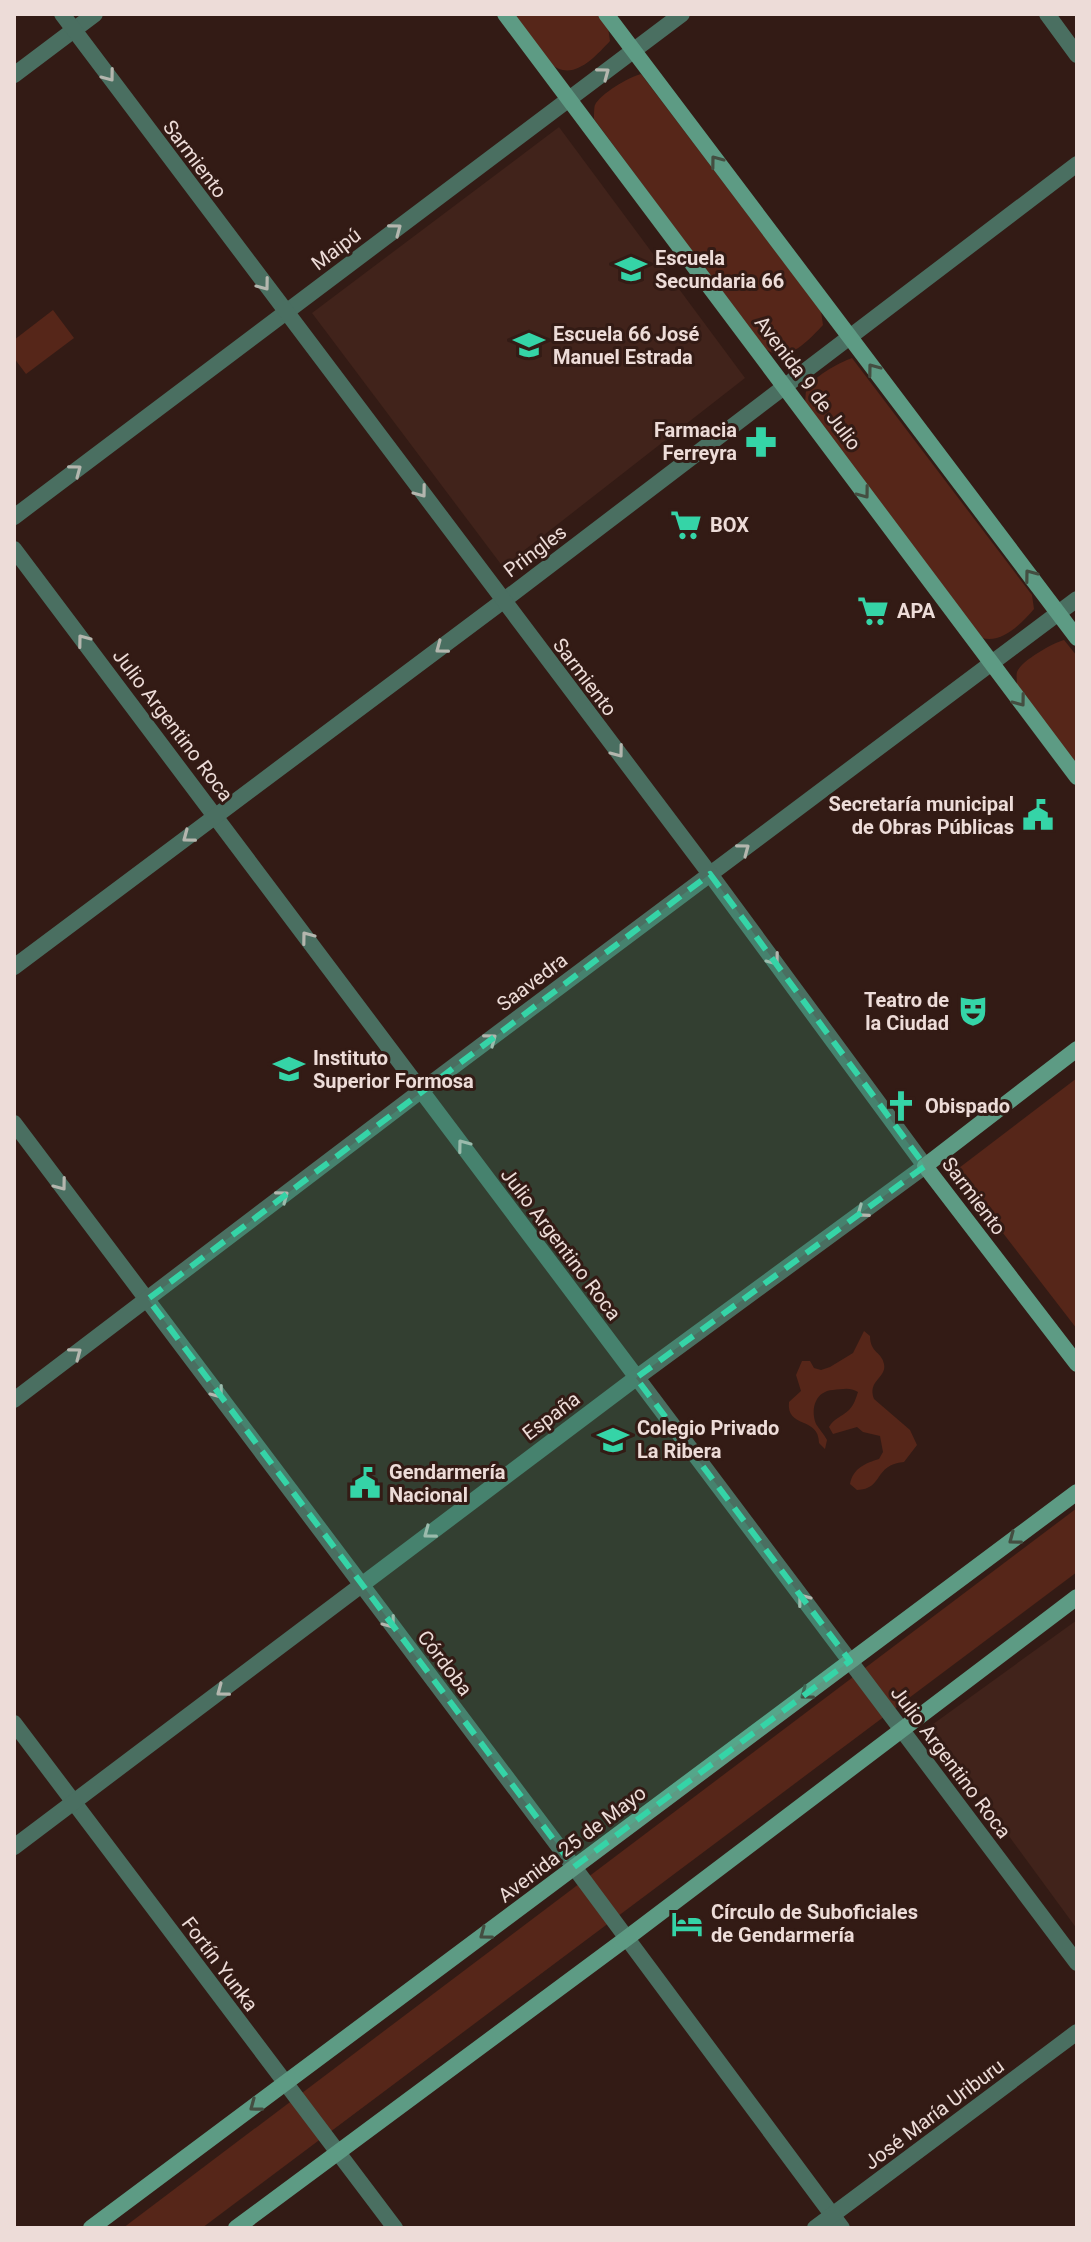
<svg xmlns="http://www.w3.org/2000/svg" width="1091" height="2242" viewBox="0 0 1091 2242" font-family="Roboto,sans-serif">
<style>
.built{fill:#41231b}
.green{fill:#562619}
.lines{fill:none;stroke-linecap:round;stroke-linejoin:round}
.minor{stroke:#4a6f61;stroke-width:16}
.secondary{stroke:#5d9b84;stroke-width:16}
.oneway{stroke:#b4b6ae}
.oneway2{stroke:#444e41}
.marked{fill:#35d4a7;fill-opacity:0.2;stroke:#35d4a7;stroke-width:6;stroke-dasharray:16 10;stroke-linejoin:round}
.labels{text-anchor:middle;stroke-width:6;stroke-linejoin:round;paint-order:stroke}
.street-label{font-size:20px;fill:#eddcd8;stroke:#331b15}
.poi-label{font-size:20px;font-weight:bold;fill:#eddcd8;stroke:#331b15;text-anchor:start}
</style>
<rect width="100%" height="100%" fill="#331b15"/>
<!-- built -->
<g class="built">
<path d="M559 127 745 378 503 567 312 313Z"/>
<path d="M1077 1620V1929L929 1727Z"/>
</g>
<!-- green -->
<g class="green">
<path d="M513 14H598L608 27 610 41C594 58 572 83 550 63Z"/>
<path d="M641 74 821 311 823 325C808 341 785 367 763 347L594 119C594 118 594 106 595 105 600 94 629 77 641 74Z"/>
<path d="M53 310 74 338 26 374 14 358V340Z"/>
<path d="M852 358 1032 595 1034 609C1022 623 1002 644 982 638L805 404C805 403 806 390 806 390 811 378 840 362 852 358Z"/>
<path d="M1064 640 1077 656V767L1017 686C1017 681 1016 676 1017 672 1022 660 1053 643 1064 640Z"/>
<path d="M1077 1078V1329L955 1171Z"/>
<path d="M864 1331 870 1336C870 1353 882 1352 884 1364 887 1378 867 1380 874 1399L910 1430 917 1445 904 1462C873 1465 884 1489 857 1490L850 1484C853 1468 866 1463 879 1459L883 1452 880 1436 863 1432 857 1427 833 1434 829 1427C834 1418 842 1417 849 1410 854 1405 856 1398 858 1392 850 1387 843 1389 833 1390 816 1391 810 1408 816 1424 819 1429 824 1434 827 1440L825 1449 819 1443C819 1416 786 1429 789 1402L801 1391 796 1375 802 1361H810L814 1368 821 1370 830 1367 853 1353Z"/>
<path d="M1077 1508V1572L202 2228H123Z"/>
</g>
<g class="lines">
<!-- minor -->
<g class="minor">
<path d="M1047 14 1077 55"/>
<path d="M14 75 95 14"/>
<path d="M14 517 682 14"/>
<path d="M14 549 1077 1963"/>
<path d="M14 967 503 601 1077 164"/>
<path d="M14 1123 574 1867 842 2228"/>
<path d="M14 1400 422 1090 1077 599"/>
<path d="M14 1723 395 2228"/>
<path d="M14 1847 636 1378 925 1166 710 874 62 14"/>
<path d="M815 2228 1077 2032"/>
</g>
<!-- secondary -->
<g class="secondary">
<path d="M505 14 1077 777"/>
<path d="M606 14 1077 638"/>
<path d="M1077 1049 925 1166 1077 1364"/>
<path d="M91 2228 1077 1492"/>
<path d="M236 2228 627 1938 1077 1597"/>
</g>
</g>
<!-- one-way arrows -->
<defs><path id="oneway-chevron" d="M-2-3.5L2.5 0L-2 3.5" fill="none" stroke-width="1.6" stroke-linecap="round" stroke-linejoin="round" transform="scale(2)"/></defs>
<g class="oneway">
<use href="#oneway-chevron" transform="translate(604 73) rotate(-37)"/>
<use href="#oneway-chevron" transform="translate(109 76) rotate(53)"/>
<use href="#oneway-chevron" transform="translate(396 229) rotate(-37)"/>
<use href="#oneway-chevron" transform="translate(264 285) rotate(53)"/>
<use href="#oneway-chevron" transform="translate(76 470) rotate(-37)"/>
<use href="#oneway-chevron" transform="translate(421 492) rotate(53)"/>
<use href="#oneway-chevron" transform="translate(83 640) rotate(-127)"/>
<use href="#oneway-chevron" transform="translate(441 648) rotate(143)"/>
<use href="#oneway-chevron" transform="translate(618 752) rotate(53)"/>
<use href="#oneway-chevron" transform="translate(188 837) rotate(143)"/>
<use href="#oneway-chevron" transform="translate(744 849) rotate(-37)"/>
<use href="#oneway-chevron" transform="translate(307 937) rotate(-127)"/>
<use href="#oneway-chevron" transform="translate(774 960) rotate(53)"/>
<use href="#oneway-chevron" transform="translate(491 1039) rotate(-37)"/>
<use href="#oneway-chevron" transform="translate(463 1145) rotate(-127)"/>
<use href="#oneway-chevron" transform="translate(61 1185) rotate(53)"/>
<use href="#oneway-chevron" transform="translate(283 1196) rotate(-37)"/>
<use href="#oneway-chevron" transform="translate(862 1212) rotate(144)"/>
<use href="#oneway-chevron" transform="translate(76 1353) rotate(-37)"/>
<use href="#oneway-chevron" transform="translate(218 1393) rotate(53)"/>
<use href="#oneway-chevron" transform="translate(429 1533) rotate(143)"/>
<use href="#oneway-chevron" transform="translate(803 1599) rotate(-127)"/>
<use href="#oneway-chevron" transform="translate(390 1623) rotate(53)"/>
<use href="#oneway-chevron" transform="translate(222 1691) rotate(143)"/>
</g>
<g class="oneway2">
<use href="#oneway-chevron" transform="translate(716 161) rotate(-127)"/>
<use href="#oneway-chevron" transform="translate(873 369) rotate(-127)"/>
<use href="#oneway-chevron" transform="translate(864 493) rotate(53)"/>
<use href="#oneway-chevron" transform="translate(1030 575) rotate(-127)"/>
<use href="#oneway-chevron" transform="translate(1020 701) rotate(53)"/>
<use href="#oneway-chevron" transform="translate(1014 1539) rotate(143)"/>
<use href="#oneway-chevron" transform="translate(806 1694) rotate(143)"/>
<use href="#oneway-chevron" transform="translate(485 1934) rotate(143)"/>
<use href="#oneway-chevron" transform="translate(255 2106) rotate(143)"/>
</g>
<!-- marked area -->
<path class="marked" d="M710 874 925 1166 636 1378 850 1661 574 1867 148 1299Z"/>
<!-- icons -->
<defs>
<symbol id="school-bare" viewBox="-9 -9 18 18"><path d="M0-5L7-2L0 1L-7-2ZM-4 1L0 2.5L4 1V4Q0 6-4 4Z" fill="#35d4a7" stroke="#331b15" stroke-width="2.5" paint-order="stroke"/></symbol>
<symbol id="pharmacy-bare" viewBox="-9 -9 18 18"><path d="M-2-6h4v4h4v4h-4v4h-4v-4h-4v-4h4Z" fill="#35d4a7" stroke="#331b15" stroke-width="2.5" paint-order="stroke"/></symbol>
<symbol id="supermarket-bare" viewBox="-9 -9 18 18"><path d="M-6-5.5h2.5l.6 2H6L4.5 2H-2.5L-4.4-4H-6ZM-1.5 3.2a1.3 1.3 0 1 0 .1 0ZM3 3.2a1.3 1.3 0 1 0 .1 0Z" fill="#35d4a7" stroke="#331b15" stroke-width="2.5" paint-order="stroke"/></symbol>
<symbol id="civic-bare" viewBox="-9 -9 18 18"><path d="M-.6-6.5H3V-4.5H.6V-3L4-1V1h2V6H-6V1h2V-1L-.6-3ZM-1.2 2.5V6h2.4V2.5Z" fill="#35d4a7" stroke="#331b15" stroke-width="2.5" paint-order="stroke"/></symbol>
<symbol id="theatre-bare" viewBox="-9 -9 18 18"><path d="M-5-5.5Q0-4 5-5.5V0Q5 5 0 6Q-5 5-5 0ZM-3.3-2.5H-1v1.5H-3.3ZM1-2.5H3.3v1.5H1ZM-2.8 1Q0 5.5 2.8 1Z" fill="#35d4a7" stroke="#331b15" stroke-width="2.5" paint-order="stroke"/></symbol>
<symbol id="university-bare" viewBox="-9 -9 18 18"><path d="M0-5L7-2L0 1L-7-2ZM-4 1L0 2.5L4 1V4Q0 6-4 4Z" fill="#35d4a7" stroke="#331b15" stroke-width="2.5" paint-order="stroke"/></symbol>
<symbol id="church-bare" viewBox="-9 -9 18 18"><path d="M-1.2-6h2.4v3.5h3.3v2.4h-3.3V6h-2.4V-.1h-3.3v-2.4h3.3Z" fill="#35d4a7" stroke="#331b15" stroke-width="2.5" paint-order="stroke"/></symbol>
<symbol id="hotel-bare" viewBox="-9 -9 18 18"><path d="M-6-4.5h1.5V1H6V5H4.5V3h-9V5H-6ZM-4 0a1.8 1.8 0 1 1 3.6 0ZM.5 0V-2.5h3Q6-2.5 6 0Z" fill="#35d4a7" stroke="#331b15" stroke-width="2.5" paint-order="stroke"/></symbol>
</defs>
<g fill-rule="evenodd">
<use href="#school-bare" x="609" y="247" width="44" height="44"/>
<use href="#school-bare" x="507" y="323" width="44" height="44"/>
<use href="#pharmacy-bare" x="739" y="420" width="44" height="44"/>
<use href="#supermarket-bare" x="664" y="503" width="44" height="44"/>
<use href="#supermarket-bare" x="851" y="589" width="44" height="44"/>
<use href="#civic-bare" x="1016" y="793" width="44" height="44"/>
<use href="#theatre-bare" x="951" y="989" width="44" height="44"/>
<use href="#university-bare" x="267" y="1047" width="44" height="44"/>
<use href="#church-bare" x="879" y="1084" width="44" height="44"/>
<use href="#school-bare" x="591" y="1418" width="44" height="44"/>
<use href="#civic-bare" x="343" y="1461" width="44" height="44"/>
<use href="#hotel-bare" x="665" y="1902" width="44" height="44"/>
</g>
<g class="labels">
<!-- street labels -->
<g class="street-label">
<text transform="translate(195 159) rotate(53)" y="7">Sarmiento</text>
<text transform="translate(336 249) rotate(-37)" y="7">Maipú</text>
<text transform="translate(808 383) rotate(53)" y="7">Avenida 9 de Julio</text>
<text transform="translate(535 551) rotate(-37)" y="7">Pringles</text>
<text transform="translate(585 677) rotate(53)" y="7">Sarmiento</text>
<text transform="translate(173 725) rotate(53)" y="7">Julio Argentino Roca</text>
<text transform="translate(532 982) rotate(-37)" y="7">Saavedra</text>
<text transform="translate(974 1196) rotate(53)" y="7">Sarmiento</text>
<text transform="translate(561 1244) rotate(53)" y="7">Julio Argentino Roca</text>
<text transform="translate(551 1416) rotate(-37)" y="7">España</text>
<text transform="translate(445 1663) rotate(53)" y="7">Córdoba</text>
<text transform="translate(951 1762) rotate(53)" y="7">Julio Argentino Roca</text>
<text transform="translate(572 1844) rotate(-37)" y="7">Avenida 25 de Mayo</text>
<text transform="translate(220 1964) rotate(53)" y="7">Fortín Yunka</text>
<text transform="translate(934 2114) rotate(-37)" y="7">José María Uriburu</text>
</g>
<!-- poi labels -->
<g class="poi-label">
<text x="655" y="265">Escuela<tspan x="655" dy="23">Secundaria 66</tspan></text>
<text x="553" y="341">Escuela 66 José<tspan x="553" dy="23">Manuel Estrada</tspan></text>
<text x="737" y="437" text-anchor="end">Farmacia<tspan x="737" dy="23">Ferreyra</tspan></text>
<text x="710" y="532">BOX</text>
<text x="897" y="618">APA</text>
<text x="1014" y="811" text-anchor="end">Secretaría municipal<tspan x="1014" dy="23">de Obras Públicas</tspan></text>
<text x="949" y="1007" text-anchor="end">Teatro de<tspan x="949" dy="23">la Ciudad</tspan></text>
<text x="313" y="1065">Instituto<tspan x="313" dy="23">Superior Formosa</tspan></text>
<text x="925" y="1113">Obispado</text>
<text x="637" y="1435">Colegio Privado<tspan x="637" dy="23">La Ribera</tspan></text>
<text x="389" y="1479">Gendarmería<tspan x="389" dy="23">Nacional</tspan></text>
<text x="711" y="1919">Círculo de Suboficiales<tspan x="711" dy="23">de Gendarmería</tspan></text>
</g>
</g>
<!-- border -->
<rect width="1091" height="2242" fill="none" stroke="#eddcd8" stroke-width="32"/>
</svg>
